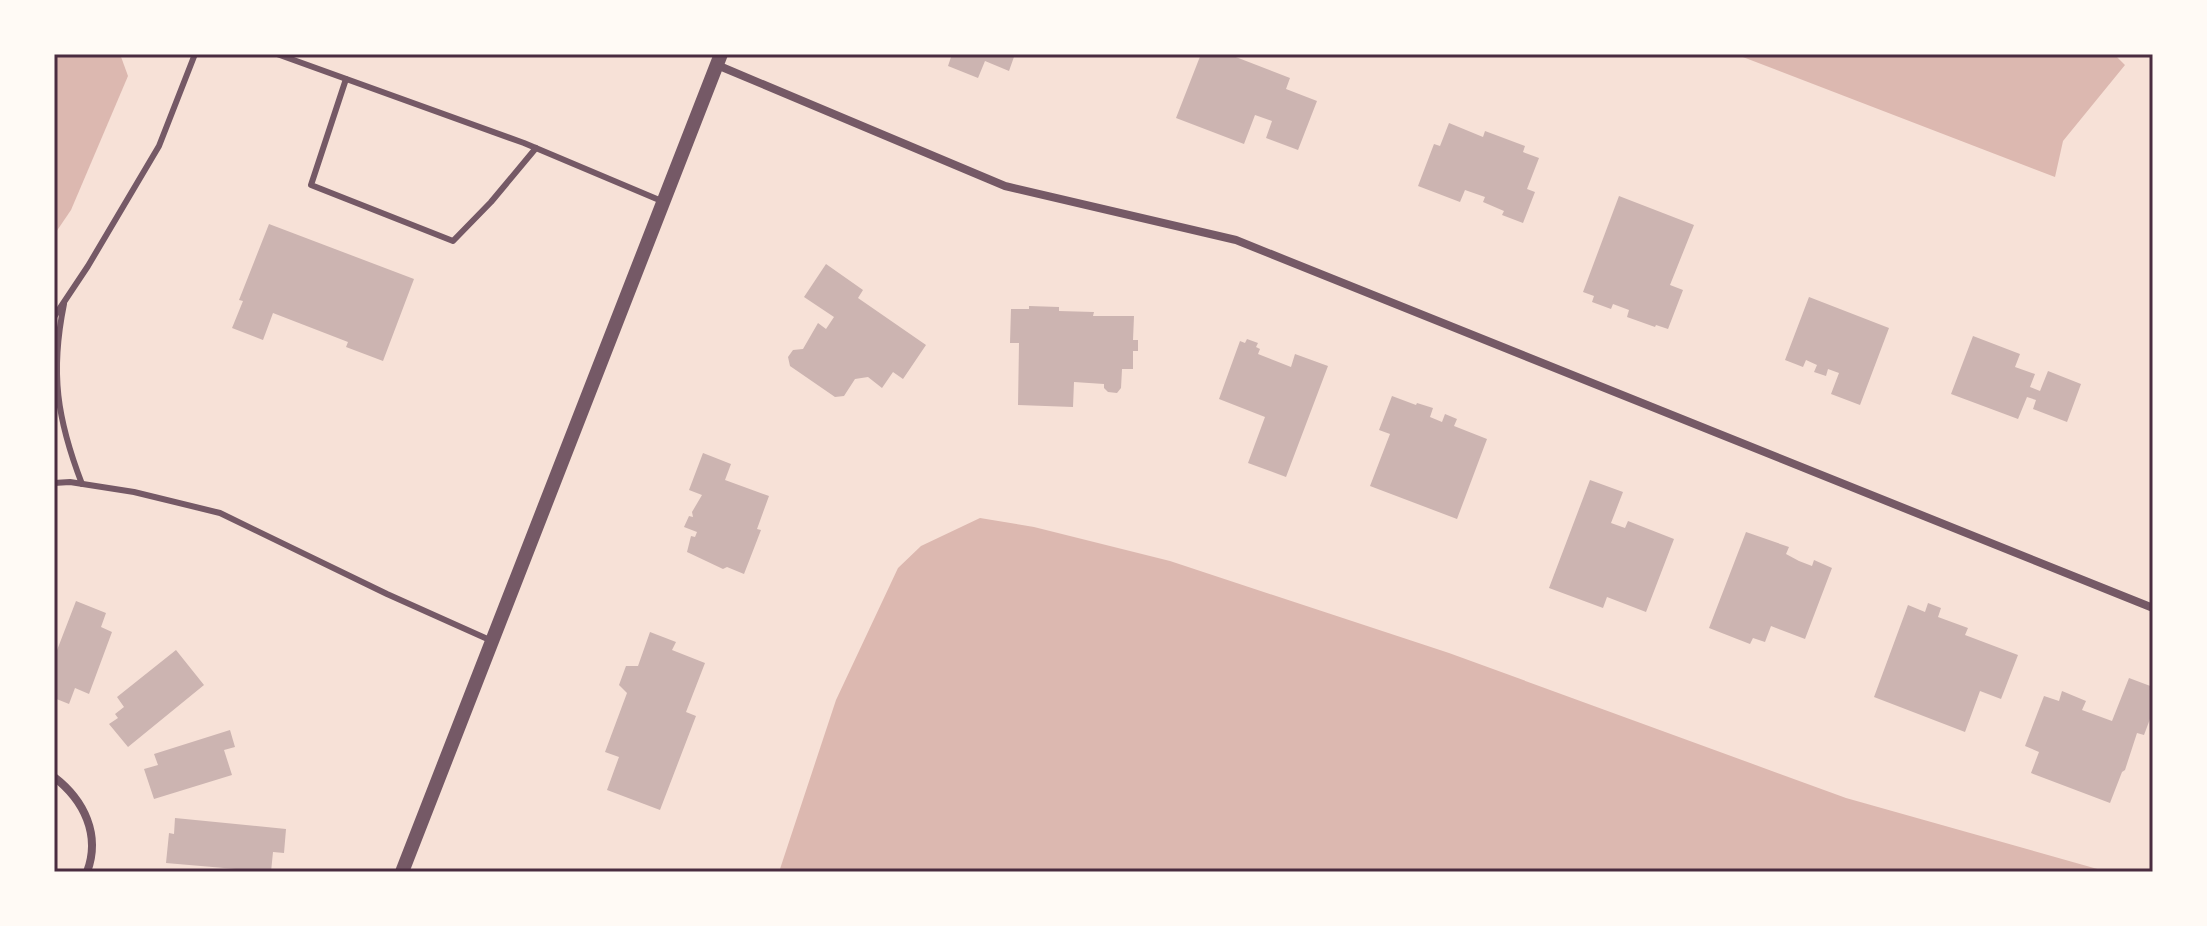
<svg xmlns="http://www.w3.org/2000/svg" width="2207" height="926" viewBox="0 0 2207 926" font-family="Manrope,sans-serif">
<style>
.water{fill:#dcb8b0}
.building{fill:#ccb4b1}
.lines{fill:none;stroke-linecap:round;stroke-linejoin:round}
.service{stroke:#755966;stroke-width:6}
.minor{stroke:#755966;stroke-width:8}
.tertiary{stroke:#755966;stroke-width:14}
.neatline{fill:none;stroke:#4a2c40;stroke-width:3}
</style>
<rect width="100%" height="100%" fill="#f7e1d7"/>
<!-- water -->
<g class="water">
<path d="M54 54H120L128 76 71 210 54 235Z"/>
<path d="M1735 54H2114L2125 65 2063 141 2055 177Z"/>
<path d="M980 518 1034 527 1170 561 1449 653 1846 798 2108 872H779L836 700 898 568 921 546Z"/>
</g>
<!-- building -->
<g class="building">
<path d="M952 54H1015L1009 71 985 61 978 78 948 66Z"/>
<path d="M1201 54H1228L1290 78 1286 89 1317 101 1298 150 1266 138 1272 121 1255 115 1244 144 1176 118Z"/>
<path d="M1449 123 1483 137 1485 131 1525 146 1523 152 1539 158 1527 189 1535 192 1523 223 1502 215 1504 211 1483 202 1485 197 1465 190 1460 202 1418 186 1434 144 1440 146Z"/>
<path d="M1619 196 1694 225 1670 285 1683 290 1668 329 1656 325 1655 327 1627 317 1629 310 1613 304 1611 309 1592 302 1594 296 1583 292Z"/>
<path d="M269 224 414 279 383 361 346 347 348 342 273 313 263 340 232 328 243 301 239 300Z"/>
<path d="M826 264 863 290 858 298 926 345 903 379 893 372 882 388 868 377 855 379 844 396 835 397 790 366 788 357 793 350 803 349 818 323 826 329 834 317 804 297Z"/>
<path d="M1809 297 1889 328 1860 405 1831 394 1839 373 1828 369 1826 376 1814 372 1817 365 1806 360 1803 367 1785 360Z"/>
<path d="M1029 306 1059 307V311L1094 312 1093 316H1134L1133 340H1138V351H1133V369H1122L1121 388 1117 393 1108 392 1104 388V384L1074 382 1073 407 1018 405 1019 343H1010L1011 309H1029Z"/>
<path d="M1973 336 2020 354 2015 367 2035 374 2030 387 2040 391 2048 371 2081 384 2067 422 2033 409 2036 400 2027 397 2018 419 1951 394Z"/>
<path d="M1247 339 1258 343 1256 347 1260 349 1258 354 1291 367 1295 354 1328 366 1286 477 1248 463 1265 417 1219 399 1240 341 1245 343Z"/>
<path d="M1392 396 1416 405 1417 403 1433 408 1430 417 1442 422 1445 414 1457 419 1454 426 1487 439 1457 519 1370 486 1390 434 1379 430Z"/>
<path d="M703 453 731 464 725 480 769 496 757 529 761 530 744 574 727 567 723 569 687 552 691 536 695 537 697 532 684 527 689 516 693 517 692 512 702 495 689 490Z"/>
<path d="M1590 480 1623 492 1611 523 1625 528 1628 521 1674 539 1646 612 1607 597 1603 608 1549 588Z"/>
<path d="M1746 532 1789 547 1786 554 1799 561 1812 566 1814 560 1832 568 1805 639 1771 626 1765 642 1753 638 1750 644 1709 628Z"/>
<path d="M76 601 106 613 101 627 112 632 89 694 75 688 69 704 54 698V658Z"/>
<path d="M1928 603 1941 608 1938 617 1968 628 1965 635 2018 655 2001 699 1980 691 1965 732 1874 697 1908 605 1925 612Z"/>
<path d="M650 632 676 642 672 650 705 663 686 712 696 716 660 810 607 790 619 757 605 752 627 693 619 685 626 666H638Z"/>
<path d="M176 650 204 685 128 747 109 724 118 718 115 714 124 707 117 697Z"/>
<path d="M2129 678 2153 687V711L2144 735 2137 733 2125 770 2122 772 2110 803 2031 773 2039 752 2025 746 2044 696 2059 701 2062 691 2086 701 2082 710 2112 721Z"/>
<path d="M230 730 235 747 224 750 232 775 154 799 144 769 158 765 154 754Z"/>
<path d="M175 818 286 829 284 853 273 852 271 872 166 863 169 833 174 834Z"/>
</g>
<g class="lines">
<!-- service -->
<g class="service">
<path d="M277 54 524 143 664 202"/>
<path d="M346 79 311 185 453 241 491 202 536 148"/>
<path d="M64 304C50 373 57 419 82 484"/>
<path d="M54 317 88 266 159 146 195 54"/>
<path d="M54 483 70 482 134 492 220 513 387 594 492 641"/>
</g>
<!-- minor -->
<g class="minor">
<path d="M717 65 1005 186 1236 240 2153 608"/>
<path d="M54 777C84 800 101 835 87 872"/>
</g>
<!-- tertiary -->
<path class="tertiary" d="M402 872 721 54"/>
</g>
<!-- border -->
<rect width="2207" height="926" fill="none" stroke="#fffaf5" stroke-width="112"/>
<rect x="56" y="56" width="2095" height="814" class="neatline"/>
</svg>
